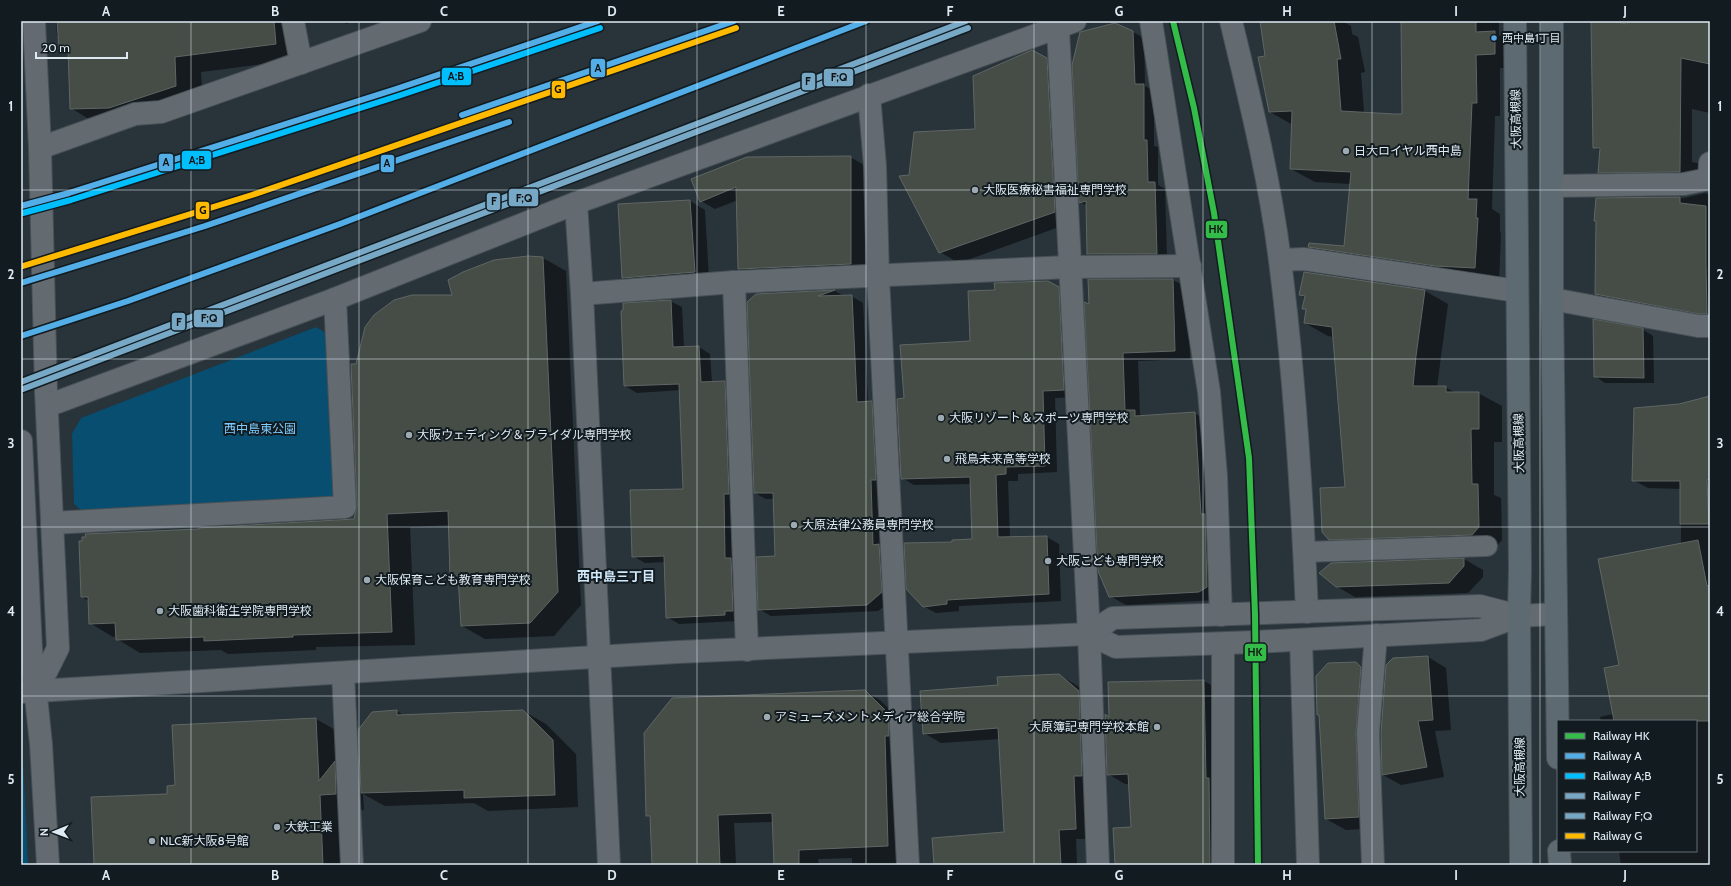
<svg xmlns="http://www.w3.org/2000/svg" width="1731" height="886" viewBox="0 0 1731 886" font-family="Cabin,'Noto Sans JP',sans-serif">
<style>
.green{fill:#074e70}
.shadow{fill:#0007}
.building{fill:#464c46;stroke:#606664}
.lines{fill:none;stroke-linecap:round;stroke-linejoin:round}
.pedestrian-casing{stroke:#475056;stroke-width:22}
.minor-casing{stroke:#475056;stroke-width:24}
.tertiary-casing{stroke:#475056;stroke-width:24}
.primary-casing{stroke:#475056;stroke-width:24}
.pedestrian{stroke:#636a70;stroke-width:20}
.minor{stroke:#636a70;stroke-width:22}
.tertiary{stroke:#636a70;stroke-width:22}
.primary{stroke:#5e6a71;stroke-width:22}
.rail-1-casing{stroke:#121b20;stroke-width:9}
.rail-2-casing{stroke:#121b20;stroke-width:9}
.rail-3-casing{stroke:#121b20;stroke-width:9}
.rail-4-casing{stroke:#121b20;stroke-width:9}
.rail-5-casing{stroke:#121b20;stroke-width:9}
.rail-6-casing{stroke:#121b20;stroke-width:9}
.rail-1{stroke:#34bc49;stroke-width:6}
.rail-2{stroke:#53aee7;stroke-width:6}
.rail-3{stroke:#00bfff;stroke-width:6}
.rail-4{stroke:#77a8c5;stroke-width:6}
.rail-5{stroke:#77a8c5;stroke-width:6}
.rail-6{stroke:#ffba00;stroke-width:6}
.grid{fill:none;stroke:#deeaf2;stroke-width:1;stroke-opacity:0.55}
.bus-dot{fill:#5aa8eb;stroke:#121b20;stroke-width:1.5}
.poi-dot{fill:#9eaab2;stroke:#121b20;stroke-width:1.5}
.labels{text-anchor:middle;stroke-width:4;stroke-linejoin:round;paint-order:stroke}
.bus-label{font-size:11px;fill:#deeaf2;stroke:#121b20;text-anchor:start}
.street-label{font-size:12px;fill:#deeaf2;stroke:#121b20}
.poi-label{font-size:12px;fill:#deeaf2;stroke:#121b20;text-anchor:start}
.park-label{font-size:12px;fill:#7dccff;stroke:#121b20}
.neighbourhood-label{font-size:13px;font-weight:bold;fill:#d0e8f9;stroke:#121b20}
.line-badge{stroke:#121b20;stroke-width:1.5}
.pale-badge-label{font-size:11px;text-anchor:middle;font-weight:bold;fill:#111}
.neatline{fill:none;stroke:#deeaf2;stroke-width:1.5}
.grid-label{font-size:13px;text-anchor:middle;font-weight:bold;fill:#deeaf2}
</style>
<rect width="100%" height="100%" fill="#28333a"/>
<!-- green -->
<g class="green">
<path d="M316 327 331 336 337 499 84 513 74 504 72 434 81 418Z"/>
<path d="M21 760H23L28 865H21Z"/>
</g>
<!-- shadow -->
<g class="shadow">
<path d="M56 21H298L303 59 201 72 203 101 97 124 71 108 69 54 60 49 59 37 57 36Z"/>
<path d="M341 21H349L347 24Z"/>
<path d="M1261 21H1342L1351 26 1352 34 1358 37 1365 72 1361 73 1364 113 1404 115 1402 21H1499V35L1518 46 1519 68H1500V116H1495L1492 209 1500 214V232L1501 233 1499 281 1333 260 1309 246 1345 247 1351 184 1315 182 1291 169 1293 125 1270 112 1266 57Z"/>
<path d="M1592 21H1710V113L1692 109V162L1697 163 1709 170V175L1611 179 1599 172 1601 151 1594 147Z"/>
<path d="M1133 32 1144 38 1145 86 1154 91V146L1158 147V185L1165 189 1167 259 1099 260 1088 254 1087 206 1080 202Z"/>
<path d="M1046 59 1065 69 1073 222 959 263 940 252 910 176 976 130Z"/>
<path d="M850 157 864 165 865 272 753 277 739 269 738 200 715 209 701 201 693 180Z"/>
<path d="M1706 193 1710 196V320L1609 301 1596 294 1597 199 1684 198Z"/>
<path d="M690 201 705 210 709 279 637 286 623 278 619 205Z"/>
<path d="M543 258 566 271 581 605 554 636 485 639 462 626 460 580 451 576 449 525 410 527 415 645 316 647V650L228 654 221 650 140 653 117 639V636L113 637 90 623 89 601 82 597 200 530 354 520 358 507 357 365 374 316 387 305 403 298 453 296Z"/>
<path d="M1304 273 1425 291 1448 304 1437 387H1445L1456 393H1478L1502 406V442H1494V495L1501 498 1502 540 1495 548 1353 552 1330 539 1346 488 1334 337 1328 336 1305 323 1307 310 1304 308 1305 298 1300 295Z"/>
<path d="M1173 280 1188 288 1190 359 1138 361 1140 414 1144 417 1194 413 1210 422 1215 600 1126 605 1110 596 1090 306Z"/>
<path d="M1048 282 1071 296 1076 397 1055 398 1057 472 1018 474V481H1008L1010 538 1047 537 1059 544 1061 601 959 606V611L936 613 923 606 953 542 973 540 972 484 914 485 902 478 905 399 971 342 996 291Z"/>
<path d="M835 291 844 296H851L863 303 868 402H872L883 408 893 599 878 611 771 616 759 609 776 557 774 499H766L755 493 757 294Z"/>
<path d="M670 301 682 307 684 348 699 347 710 354 712 383 725 382 736 389 737 621 679 624 667 617 665 562 645 563 633 556 684 490 680 390 637 393 625 386Z"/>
<path d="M1642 329 1653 336 1654 383H1605L1595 376Z"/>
<path d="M1710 397V865H1621L1619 851H1696V721H1601L1600 717 1613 714 1620 666 1681 544V489L1648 488 1633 480 1680 405Z"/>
<path d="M1464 559 1483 570V577L1468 593 1355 597 1336 586 1331 564Z"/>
<path d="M1428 657 1446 668 1451 730 1435 731 1444 777 1401 785 1383 775Z"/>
<path d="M1356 663 1377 675 1376 744 1379 828 1346 830 1326 819 1320 716 1318 715Z"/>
<path d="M1059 675 1076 685 1096 702 1092 839H1076L1077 865H935L1005 833 1000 739 941 743 924 733 999 686Z"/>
<path d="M1204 681 1221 691 1227 865H1116L1132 828 1130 784H1125L1108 774 1110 718Z"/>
<path d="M865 691 881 701 904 724 903 865H852V858L818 859 819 865H765H775L773 822 734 823 736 865H653L651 818 647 816Z"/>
<path d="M397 711 405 716 523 711 546 724 576 754 578 807 488 811 474 803 385 806 363 794 364 810 348 811 350 865H95L176 786 173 726 316 719 344 735 346 769 361 778Z"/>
</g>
<!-- building -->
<g class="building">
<path d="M57 21H274L276 44 175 57 176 86 109 108 70 109 68 49H59Z"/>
<path d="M1260 21H1334L1341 59H1337L1341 111 1395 114H1402L1401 21H1476V32L1495 31V54L1476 55 1477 103H1472L1468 199H1477L1476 218H1478L1475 268 1435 266 1308 247 1309 243 1344 246 1351 172 1290 169 1292 111 1269 112 1258 57 1265 56Z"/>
<path d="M1591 21H1612L1627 24 1628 21H1710V64L1681 58 1680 172 1598 173 1600 148H1593Z"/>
<path d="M1115 23 1133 31 1135 84H1144V140H1147L1148 182H1155L1157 254H1087L1086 201 1079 203 1072 65 1080 32Z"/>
<path d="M1032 50 1047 58 1055 212 939 253 899 176 909 175 914 132 975 129 973 76Z"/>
<path d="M851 156V264L738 269 736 187 700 202 691 179 747 157Z"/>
<path d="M1680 197V203L1706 206V264L1707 314H1699L1595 294 1596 221H1594L1596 198Z"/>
<path d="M690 200 695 272 622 278 618 204Z"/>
<path d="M528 256 543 257 558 592 530 623 461 626 458 576H450L448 511 387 514 392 632 293 635V637L204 641V637L116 640 115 623 89 624 88 597H81L79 541H82V537H86L85 534 199 529V528L354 519 357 506 351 364H356L365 327 374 315 394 300 412 295H452L448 280 463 272 494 260Z"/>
<path d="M1304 272 1425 290 1416 356 1413 386H1446V392H1479V429H1471L1472 484H1478L1479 527 1472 535 1329 540 1322 532 1320 488 1345 487 1332 327 1304 323 1306 309H1302L1305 296 1299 295Z"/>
<path d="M1088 279H1173L1175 351 1123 353 1125 410H1135V416L1195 412 1201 514H1205L1207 587 1199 592 1109 597 1098 571 1084 302 1089 304Z"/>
<path d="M1048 281 1059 287 1064 390 1043 391 1045 466 1006 467V474L996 475 998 537 1047 536 1049 594 947 600V604L923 607 906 589 904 543 952 542V540L972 539 970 477 901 479 897 399 904 398 900 345 970 341 968 291 995 290 994 283Z"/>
<path d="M835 290 818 296 852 295 857 402 872 401 876 480H871L873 545 879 544 882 592 867 605 758 610 756 557 775 556 773 493H754L747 302 756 294Z"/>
<path d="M671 300 673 347 699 346 701 382 725 381 729 494H724L725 558H731L733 611H725V615L666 618 664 556 632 557 630 490 683 489 679 384 624 386 621 311 623 310V303Z"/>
<path d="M1593 319 1643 328 1644 378 1594 377Z"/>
<path d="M1710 396V479L1707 480 1709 524H1680V481H1632L1634 408 1679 404Z"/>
<path d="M1698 540 1707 586 1710 585V721H1614L1604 668 1619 665 1598 559Z"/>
<path d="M1464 558V566L1449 583 1336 587 1319 573 1331 563Z"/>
<path d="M1428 656 1433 720 1418 721 1427 767 1382 775 1381 733 1386 665 1393 658Z"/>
<path d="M1356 662 1361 667 1356 733 1359 817 1325 819 1319 715H1317L1316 676 1328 663Z"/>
<path d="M1059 674 1079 691 1082 776H1074L1076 829 1059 830 1061 865H934L932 838 1004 832 998 728 923 734 920 691 998 685 997 677Z"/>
<path d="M1204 680 1206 778H1209L1210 865H1115L1113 828 1131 827 1128 774 1107 775 1105 714 1109 717 1108 682Z"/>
<path d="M865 690 888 713 889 736H885L888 846 799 850V865H774L772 813 718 815 720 865H652L650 816H646L644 733 672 698Z"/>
<path d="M397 710V715L523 710 553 740 555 795 464 798V790L361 793 358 730 372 712Z"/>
<path d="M316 718 319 781 335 761 336 794 320 795 323 865H94L91 797 167 794V786L175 785 172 725Z"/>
</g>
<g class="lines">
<defs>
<path id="pedestrian" d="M1304 552 1487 546"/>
<g id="minor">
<path d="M34 21 40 148 46 392 58 648 36 692"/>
<path d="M293 21 301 63"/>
<path d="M1075 21 576 203 582 294 734 282 1069 267 1190 266"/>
<path d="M1151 21 1209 392 1216 476 1221 615"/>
<path d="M1231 21C1250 100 1270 180 1280 261 1295 378 1302 495 1307 612"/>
<path d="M1058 29 1089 634 1098 865"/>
<path d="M869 95 875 166 878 277 908 865"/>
<path d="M40 148 135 114 161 112 420 21"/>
<path d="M1552 186 1684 184 1709 179 1710 163"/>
<path d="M1280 260 1304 259 1517 291"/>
<path d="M734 282 747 650"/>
<path d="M1552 299 1698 326H1710"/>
<path d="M47 406 335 299 576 203"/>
<path d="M52 523 345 507 335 299"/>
<path d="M1089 634 1116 647 1255 642 1481 630 1519 616 1555 614"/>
<path d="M1089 634 1113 618 1480 606 1519 616"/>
<path d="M1301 640 1308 865"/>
<path d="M1223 644V865"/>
<path d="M343 673 352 865"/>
<path d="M1373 865 1368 733 1376 635"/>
</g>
<g id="tertiary">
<path d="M582 294 609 865"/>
<path d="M21 441 31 649 41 744 48 865"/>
<path d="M21 692 678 652 1089 634"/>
</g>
<g id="primary">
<path d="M1515 21 1520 569 1519 616 1521 865"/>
<path d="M1552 21V299L1558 758"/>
<path d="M1559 851 1560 865"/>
</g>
</defs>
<!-- pedestrian casing -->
<use href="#pedestrian" class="pedestrian-casing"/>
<!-- minor casing -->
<use href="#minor" class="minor-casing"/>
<!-- tertiary casing -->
<use href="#tertiary" class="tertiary-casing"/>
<!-- primary casing -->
<use href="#primary" class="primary-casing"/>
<!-- pedestrian -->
<use href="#pedestrian" class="pedestrian"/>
<!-- minor -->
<use href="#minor" class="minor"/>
<!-- tertiary -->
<use href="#tertiary" class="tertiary"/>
<!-- primary -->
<use href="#primary" class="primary"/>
<defs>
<path id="rail-1" d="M1173 21 1194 108 1214 213 1249 458 1255 614 1258 865"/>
<g id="rail-2">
<path d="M462 115 734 21"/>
<path d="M21 206 69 193 396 89 598 21"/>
<path d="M21 283 205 226 509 122"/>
<path d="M21 336 128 301 340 224 866 21"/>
</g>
<path id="rail-3" d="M23 213 71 200 398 96 600 28"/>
<path id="rail-4" d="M21 382 966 21"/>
<path id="rail-5" d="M23 389 968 28"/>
<path id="rail-6" d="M23 266 252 195 736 28"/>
</defs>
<!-- rail-1 casing -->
<use href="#rail-1" class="rail-1-casing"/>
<!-- rail-2 casing -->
<use href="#rail-2" class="rail-2-casing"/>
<!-- rail-3 casing -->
<use href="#rail-3" class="rail-3-casing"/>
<!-- rail-4 casing -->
<use href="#rail-4" class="rail-4-casing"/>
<!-- rail-5 casing -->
<use href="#rail-5" class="rail-5-casing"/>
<!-- rail-6 casing -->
<use href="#rail-6" class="rail-6-casing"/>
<!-- rail-1 -->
<use href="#rail-1" class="rail-1"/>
<!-- rail-2 -->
<use href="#rail-2" class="rail-2"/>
<!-- rail-3 -->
<use href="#rail-3" class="rail-3"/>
<!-- rail-4 -->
<use href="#rail-4" class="rail-4"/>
<!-- rail-5 -->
<use href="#rail-5" class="rail-5"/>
<!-- rail-6 -->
<use href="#rail-6" class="rail-6"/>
</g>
<!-- grid -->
<path class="grid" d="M191 21V865M359 21V865M528 21V865M697 21V865M866 21V865M1034 21V865M1203 21V865M1372 21V865M1540 21V865M21 190H1710M21 359H1710M21 527H1710M21 696H1710"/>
<!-- markers -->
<circle class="bus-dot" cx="1494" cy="38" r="3.5"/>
<g class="poi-dot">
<circle cx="1346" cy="151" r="4"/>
<circle cx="975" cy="190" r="4"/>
<circle cx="941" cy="418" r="4"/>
<circle cx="409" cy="435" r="4"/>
<circle cx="947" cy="459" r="4"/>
<circle cx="794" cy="525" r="4"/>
<circle cx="1048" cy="561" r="4"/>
<circle cx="367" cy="580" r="4"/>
<circle cx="160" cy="611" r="4"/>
<circle cx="767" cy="717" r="4"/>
<circle cx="1157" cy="727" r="4"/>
<circle cx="277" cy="827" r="4"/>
<circle cx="152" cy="841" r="4"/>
</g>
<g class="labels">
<!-- bus labels -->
<g class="bus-label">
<text x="1502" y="42">西中島1丁目</text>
</g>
<!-- street labels -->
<g class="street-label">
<text transform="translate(1516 119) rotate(-91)" y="4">大阪高槻線</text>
<text transform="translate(1519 443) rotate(-91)" y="4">大阪高槻線</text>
<text transform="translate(1520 767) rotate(-90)" y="4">大阪高槻線</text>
</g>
<!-- poi labels -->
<g class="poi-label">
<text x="1354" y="155">日大ロイヤル西中島</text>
<text x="983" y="194">大阪医療秘書福祉専門学校</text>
<text x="949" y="422">大阪リゾート＆スポーツ専門学校</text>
<text x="417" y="439">大阪ウェディング＆ブライダル専門学校</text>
<text x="955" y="463">飛鳥未来高等学校</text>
<text x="802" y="529">大原法律公務員専門学校</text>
<text x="1056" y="565">大阪こども専門学校</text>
<text x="375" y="584">大阪保育こども教育専門学校</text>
<text x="168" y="615">大阪歯科衛生学院専門学校</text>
<text x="775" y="721">アミューズメントメディア総合学院</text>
<text x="1149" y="731" text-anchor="end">大原簿記専門学校本館</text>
<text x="285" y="831">大鉄工業</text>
<text x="160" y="845">NLC新大阪8号館</text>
</g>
<!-- park labels -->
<g class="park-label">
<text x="260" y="433">西中島東公園</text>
</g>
<!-- neighbourhood labels -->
<g class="neighbourhood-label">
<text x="616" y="581">西中島三丁目</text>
</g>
</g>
<g class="line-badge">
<rect x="590" y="58" width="16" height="20" rx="4" fill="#53aee7"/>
<rect x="441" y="67" width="31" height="19" rx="4" fill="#00bfff"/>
<rect x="823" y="68" width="31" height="19" rx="4" fill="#77a8c5"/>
<rect x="801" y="72" width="15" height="19" rx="4" fill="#77a8c5"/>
<rect x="551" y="80" width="15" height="19" rx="4" fill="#ffba00"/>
<rect x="181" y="150" width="31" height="20" rx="4" fill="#00bfff"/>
<rect x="158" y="153" width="16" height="19" rx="4" fill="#53aee7"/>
<rect x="380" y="154" width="15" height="19" rx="4" fill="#53aee7"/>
<rect x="508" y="188" width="31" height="19" rx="4" fill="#77a8c5"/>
<rect x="486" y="192" width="15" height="19" rx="4" fill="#77a8c5"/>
<rect x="195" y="201" width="15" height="19" rx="4" fill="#ffba00"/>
<rect x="1205" y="220" width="23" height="19" rx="4" fill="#34bc49"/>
<rect x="193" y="309" width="31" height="19" rx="4" fill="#77a8c5"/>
<rect x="171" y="312" width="15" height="19" rx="4" fill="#77a8c5"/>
<rect x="1244" y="643" width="23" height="19" rx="4" fill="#34bc49"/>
</g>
<g class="pale-badge-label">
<text x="598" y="72">A</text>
<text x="456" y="80">A;B</text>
<text x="839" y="81">F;Q</text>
<text x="808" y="85">F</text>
<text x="558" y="93">G</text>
<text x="197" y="164">A;B</text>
<text x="166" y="166">A</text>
<text x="387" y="167">A</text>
<text x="524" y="202">F;Q</text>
<text x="494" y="205">F</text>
<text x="203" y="214">G</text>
<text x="1216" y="233">HK</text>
<text x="209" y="322">F;Q</text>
<text x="179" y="326">F</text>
<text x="1255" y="656">HK</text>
</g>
<!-- border -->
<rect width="1731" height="886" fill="none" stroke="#121b20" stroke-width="44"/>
<!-- legend -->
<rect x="1557" y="720" width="140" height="132" fill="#121b20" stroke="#646e74"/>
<rect x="1565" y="733" width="20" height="6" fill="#34bc49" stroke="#646e74"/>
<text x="1593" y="740" font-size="12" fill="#deeaf2">Railway HK</text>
<rect x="1565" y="753" width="20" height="6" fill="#53aee7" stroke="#646e74"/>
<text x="1593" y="760" font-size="12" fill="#deeaf2">Railway A</text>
<rect x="1565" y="773" width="20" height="6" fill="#00bfff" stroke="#646e74"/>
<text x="1593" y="780" font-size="12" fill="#deeaf2">Railway A;B</text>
<rect x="1565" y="793" width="20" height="6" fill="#77a8c5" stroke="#646e74"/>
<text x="1593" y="800" font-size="12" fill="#deeaf2">Railway F</text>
<rect x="1565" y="813" width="20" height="6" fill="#77a8c5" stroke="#646e74"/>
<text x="1593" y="820" font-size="12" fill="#deeaf2">Railway F;Q</text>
<rect x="1565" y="833" width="20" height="6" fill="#ffba00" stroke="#646e74"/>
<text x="1593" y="840" font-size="12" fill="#deeaf2">Railway G</text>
<!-- north arrow -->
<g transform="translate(54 832) rotate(269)" stroke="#121b20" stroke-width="3" paint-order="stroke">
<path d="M0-3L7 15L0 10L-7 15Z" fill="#deeaf2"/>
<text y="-6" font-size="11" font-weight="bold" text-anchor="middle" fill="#deeaf2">N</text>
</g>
<!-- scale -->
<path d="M36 52v6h91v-6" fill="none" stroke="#deeaf2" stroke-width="2"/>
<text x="42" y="52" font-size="12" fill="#deeaf2" stroke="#121b20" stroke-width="3" paint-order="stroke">20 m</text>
<rect x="22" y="22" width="1687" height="842" class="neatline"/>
<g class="grid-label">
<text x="106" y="16">A</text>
<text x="275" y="16">B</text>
<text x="444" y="16">C</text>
<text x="612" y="16">D</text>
<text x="781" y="16">E</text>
<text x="950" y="16">F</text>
<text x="1119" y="16">G</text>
<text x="1287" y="16">H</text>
<text x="1456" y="16">I</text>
<text x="1625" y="16">J</text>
<text x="11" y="111">1</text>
<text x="1720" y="111">1</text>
<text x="11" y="279">2</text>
<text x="1720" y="279">2</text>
<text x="11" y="448">3</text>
<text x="1720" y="448">3</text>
<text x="11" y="616">4</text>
<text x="1720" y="616">4</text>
<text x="11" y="784">5</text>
<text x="1720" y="784">5</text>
<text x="106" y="880">A</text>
<text x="275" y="880">B</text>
<text x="444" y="880">C</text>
<text x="612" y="880">D</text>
<text x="781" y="880">E</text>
<text x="950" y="880">F</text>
<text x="1119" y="880">G</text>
<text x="1287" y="880">H</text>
<text x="1456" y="880">I</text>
<text x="1625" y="880">J</text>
</g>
</svg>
